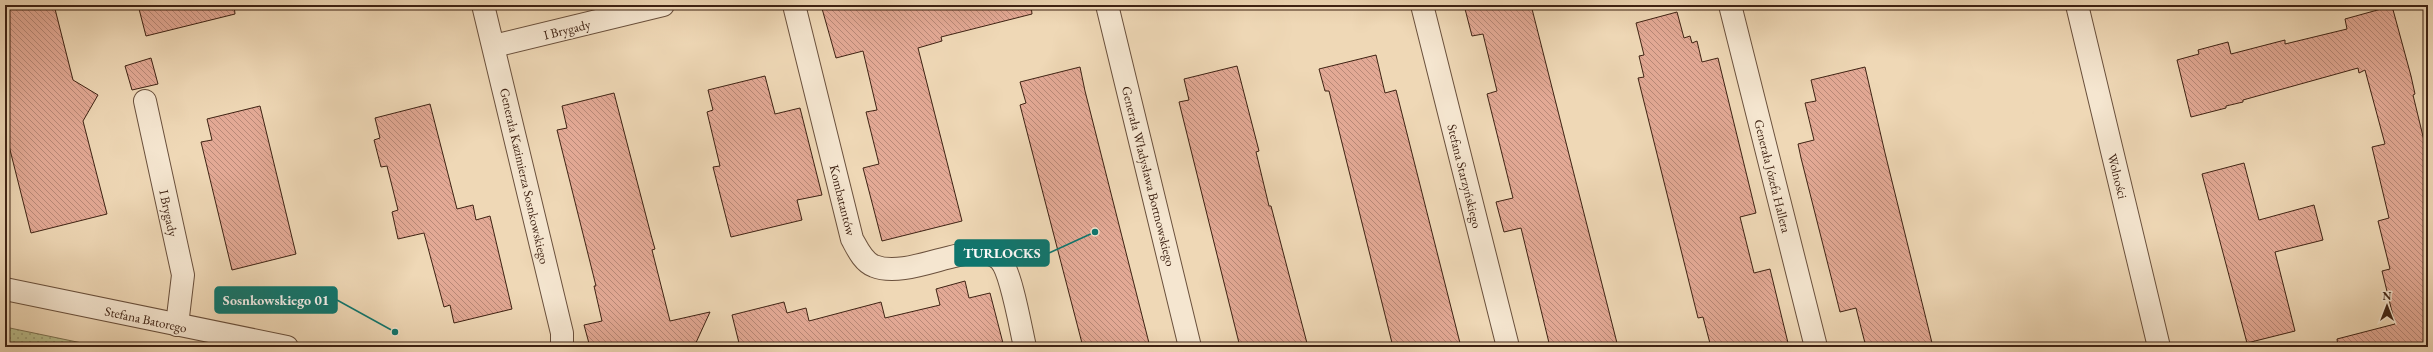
<svg xmlns="http://www.w3.org/2000/svg" width="2433" height="352" viewBox="0 0 2433 352" font-family="'EB Garamond',serif">
<style>
.garden{fill:url(#garden-dots);stroke:#7c7050}
.building{fill:url(#building-back-hatch);stroke:#3e2213}
.lines{fill:none;stroke-linecap:round;stroke-linejoin:round}
.minor-casing{stroke:#6a503c;stroke-width:24}
.tertiary-casing{stroke:#6a503c;stroke-width:24}
.minor{stroke:#f5e6d0;stroke-width:22}
.tertiary{stroke:#f5e6d0;stroke-width:22}
.labels{text-anchor:middle;stroke-width:3;stroke-linejoin:round;paint-order:stroke}
.street-label{font-size:13px;fill:#3e2213;stroke:#f5e6d0}
.leader{fill:none;stroke:#0f766e;stroke-width:1.5}
.callout-dot{fill:#0f766e;stroke:#f5e6d0;stroke-width:1.5}
.callout{fill:#0f766e;stroke:#0f766e;stroke-width:1.5}
.callout-label{font-size:14px;text-anchor:middle;font-weight:bold;fill:#fff}
</style>
<defs>
<pattern id="garden-dots" width="8" height="8" patternUnits="userSpaceOnUse"><rect width="8" height="8" fill="#babe8d"/><path d="M2 2h.1M6 6h.1" fill="none" stroke="#999a72" stroke-width="1.8" stroke-linecap="round"/></pattern>
<pattern id="building-back-hatch" width="6" height="6" patternUnits="userSpaceOnUse"><rect width="6" height="6" fill="#e3a995"/><path d="M-1 5l2 2M0 0l6 6M5-1l2 2" fill="none" stroke="#b98978"/></pattern>
</defs>
<rect width="100%" height="100%" fill="#efd8b6"/>
<filter id="stains"><feTurbulence type="fractalNoise" baseFrequency=".005" numOctaves="4"/><feColorMatrix values="0 0 0 0 .2 0 0 0 0 .09 0 0 0 0 .02 0 0 0 .5 -.17"/></filter>
<radialGradient id="worn" r=".72"><stop offset=".6" stop-color="#630" stop-opacity="0"/><stop offset="1" stop-color="#630" stop-opacity=".3"/></radialGradient>
<!-- garden -->
<path class="garden" d="M5 327 101 347H5Z"/>
<!-- building -->
<g class="building">
<path d="M5 5H54L73 80 98 95 83 121 107 214 31 233 5 130Z"/>
<path d="M138 5H234L235 14 146 36Z"/>
<path d="M821 5H1031L1032 14 941 37 942 41 918 48 962 221 882 241 863 168 879 164 866 112 877 110 863 51 836 58Z"/>
<path d="M1464 5H1531L1618 347H1550L1521 228 1504 232 1496 202 1513 198 1487 94 1497 91 1483 34 1472 36Z"/>
<path d="M2392 6 2411 76 2415 94 2413 95 2428 157V347H2338L2337 339 2395 324 2382 271 2390 269 2378 221 2389 218 2372 147 2385 144 2365 70 2359 73 2358 68 2243 100V102L2226 106V108L2191 117 2177 60 2199 54 2198 50 2228 42 2231 54 2285 40V44L2347 29 2345 19Z"/>
<path d="M1677 12 1684 38 1690 36 1692 43 1697 41 1702 62 1718 58 1756 213 1740 217 1754 273 1770 269 1789 347H1711L1703 317 1698 318 1638 78 1644 77 1639 56 1644 55 1636 23Z"/>
<path d="M1376 55 1385 93 1396 90 1461 347H1393L1329 91H1325L1319 69Z"/>
<path d="M151 58 158 84 132 90 125 66Z"/>
<path d="M1237 66 1259 151 1256 152 1269 206H1271L1308 347H1240L1179 102 1189 100 1184 79Z"/>
<path d="M1080 67 1085 91 1150 347H1083L1020 105 1026 103 1020 82Z"/>
<path d="M1865 67 1885 153 1933 347H1866L1856 308 1840 312 1801 158 1798 144 1814 140 1805 103 1816 101 1811 80Z"/>
<path d="M765 76 775 114 800 108 822 195 797 200 802 220 731 237 713 167 720 166 707 112 713 110 708 90Z"/>
<path d="M614 93 651 235 655 249 652 250 670 321 710 312 694 347H590L584 325 602 321 594 286H596L557 130 567 128 562 106Z"/>
<path d="M430 104 457 209 473 205 476 220 490 216 512 309 454 323 450 305 444 307 424 233 398 239 392 212 398 210 387 166 381 167 374 140 380 138 375 118Z"/>
<path d="M260 106 296 254 232 270 201 142 212 140 207 119Z"/>
<path d="M2244 163 2259 220 2314 205 2323 240 2275 252 2295 331 2247 343 2202 174Z"/>
<path d="M965 281 969 298 990 293 1004 347H740L732 315 784 302 787 313 806 308 809 321 881 302 885 318 940 305 936 289Z"/>
</g>
<g class="lines">
<defs>
<g id="minor">
<path d="M483 5 562 333V347"/>
<path d="M794 5 852 239C857 248 863 262 874 266 911 281 976 235 1000 260 1011 271 1021 330 1025 347"/>
<path d="M1107 5 1190 347"/>
<path d="M1422 5 1508 347"/>
<path d="M1730 5 1816 347"/>
<path d="M494 46 663 5"/>
<path d="M145 101 183 275 177 325"/>
</g>
<g id="tertiary">
<path d="M2077 5 2159 347"/>
<path d="M5 289 287 347"/>
</g>
</defs>
<!-- minor casing -->
<use href="#minor" class="minor-casing"/>
<!-- tertiary casing -->
<use href="#tertiary" class="tertiary-casing"/>
<!-- minor -->
<use href="#minor" class="minor"/>
<!-- tertiary -->
<use href="#tertiary" class="tertiary"/>
</g>
<g class="labels">
<!-- street labels -->
<g class="street-label">
<text transform="translate(567 29) rotate(-14)" y="5">I Brygady</text>
<text transform="translate(525 176) rotate(77)" y="5">Generała Kazimierza Sosnkowskiego</text>
<text transform="translate(1149 176) rotate(76)" y="5">Generała Władysława Bortnowskiego</text>
<text transform="translate(1465 176) rotate(76)" y="5">Stefana Starzyńskiego</text>
<text transform="translate(1773 176) rotate(76)" y="5">Generała Józefa Hallera</text>
<text transform="translate(2118 176) rotate(76)" y="5">Wolności</text>
<text transform="translate(843 200) rotate(76)" y="5">Kombatantów</text>
<text transform="translate(169 213) rotate(78)" y="5">I Brygady</text>
<text transform="translate(146 319) rotate(12)" y="5">Stefana Batorego</text>
</g>
</g>
<!-- callouts -->
<path class="leader" d="M1095 232L1049 253M395 332L337 300"/>
<g class="callout-dot">
<circle cx="1095" cy="232" r="4"/>
<circle cx="395" cy="332" r="4"/>
</g>
<g class="callout">
<rect x="955" y="240" width="94" height="26" rx="4"/>
<rect x="215" y="287" width="122" height="26" rx="4"/>
</g>
<g class="callout-label">
<text x="1002" y="258">TURLOCKS</text>
<text x="276" y="305">Sosnkowskiego 01</text>
</g>
<!-- margin -->
<rect width="2433" height="352" fill="none" stroke="#efd8b6" stroke-width="20"/>
<rect x="6" y="6" width="2421" height="340" fill="none" stroke="#3e2213" stroke-width="2"/>
<rect x="10" y="10" width="2413" height="332" fill="none" stroke="#3e2213"/>
<!-- north arrow -->
<g transform="translate(2387 306)" stroke="#f5e6d0" stroke-width="3" paint-order="stroke">
<path d="M0-3L7 15L0 10L-7 15Z" fill="#3e2213"/>
<text y="-6" font-size="11" font-weight="bold" text-anchor="middle" fill="#3e2213">N</text>
</g>
<rect width="100%" height="100%" filter="url(#stains)"/>
<rect width="100%" height="100%" fill="url(#worn)"/>
</svg>
